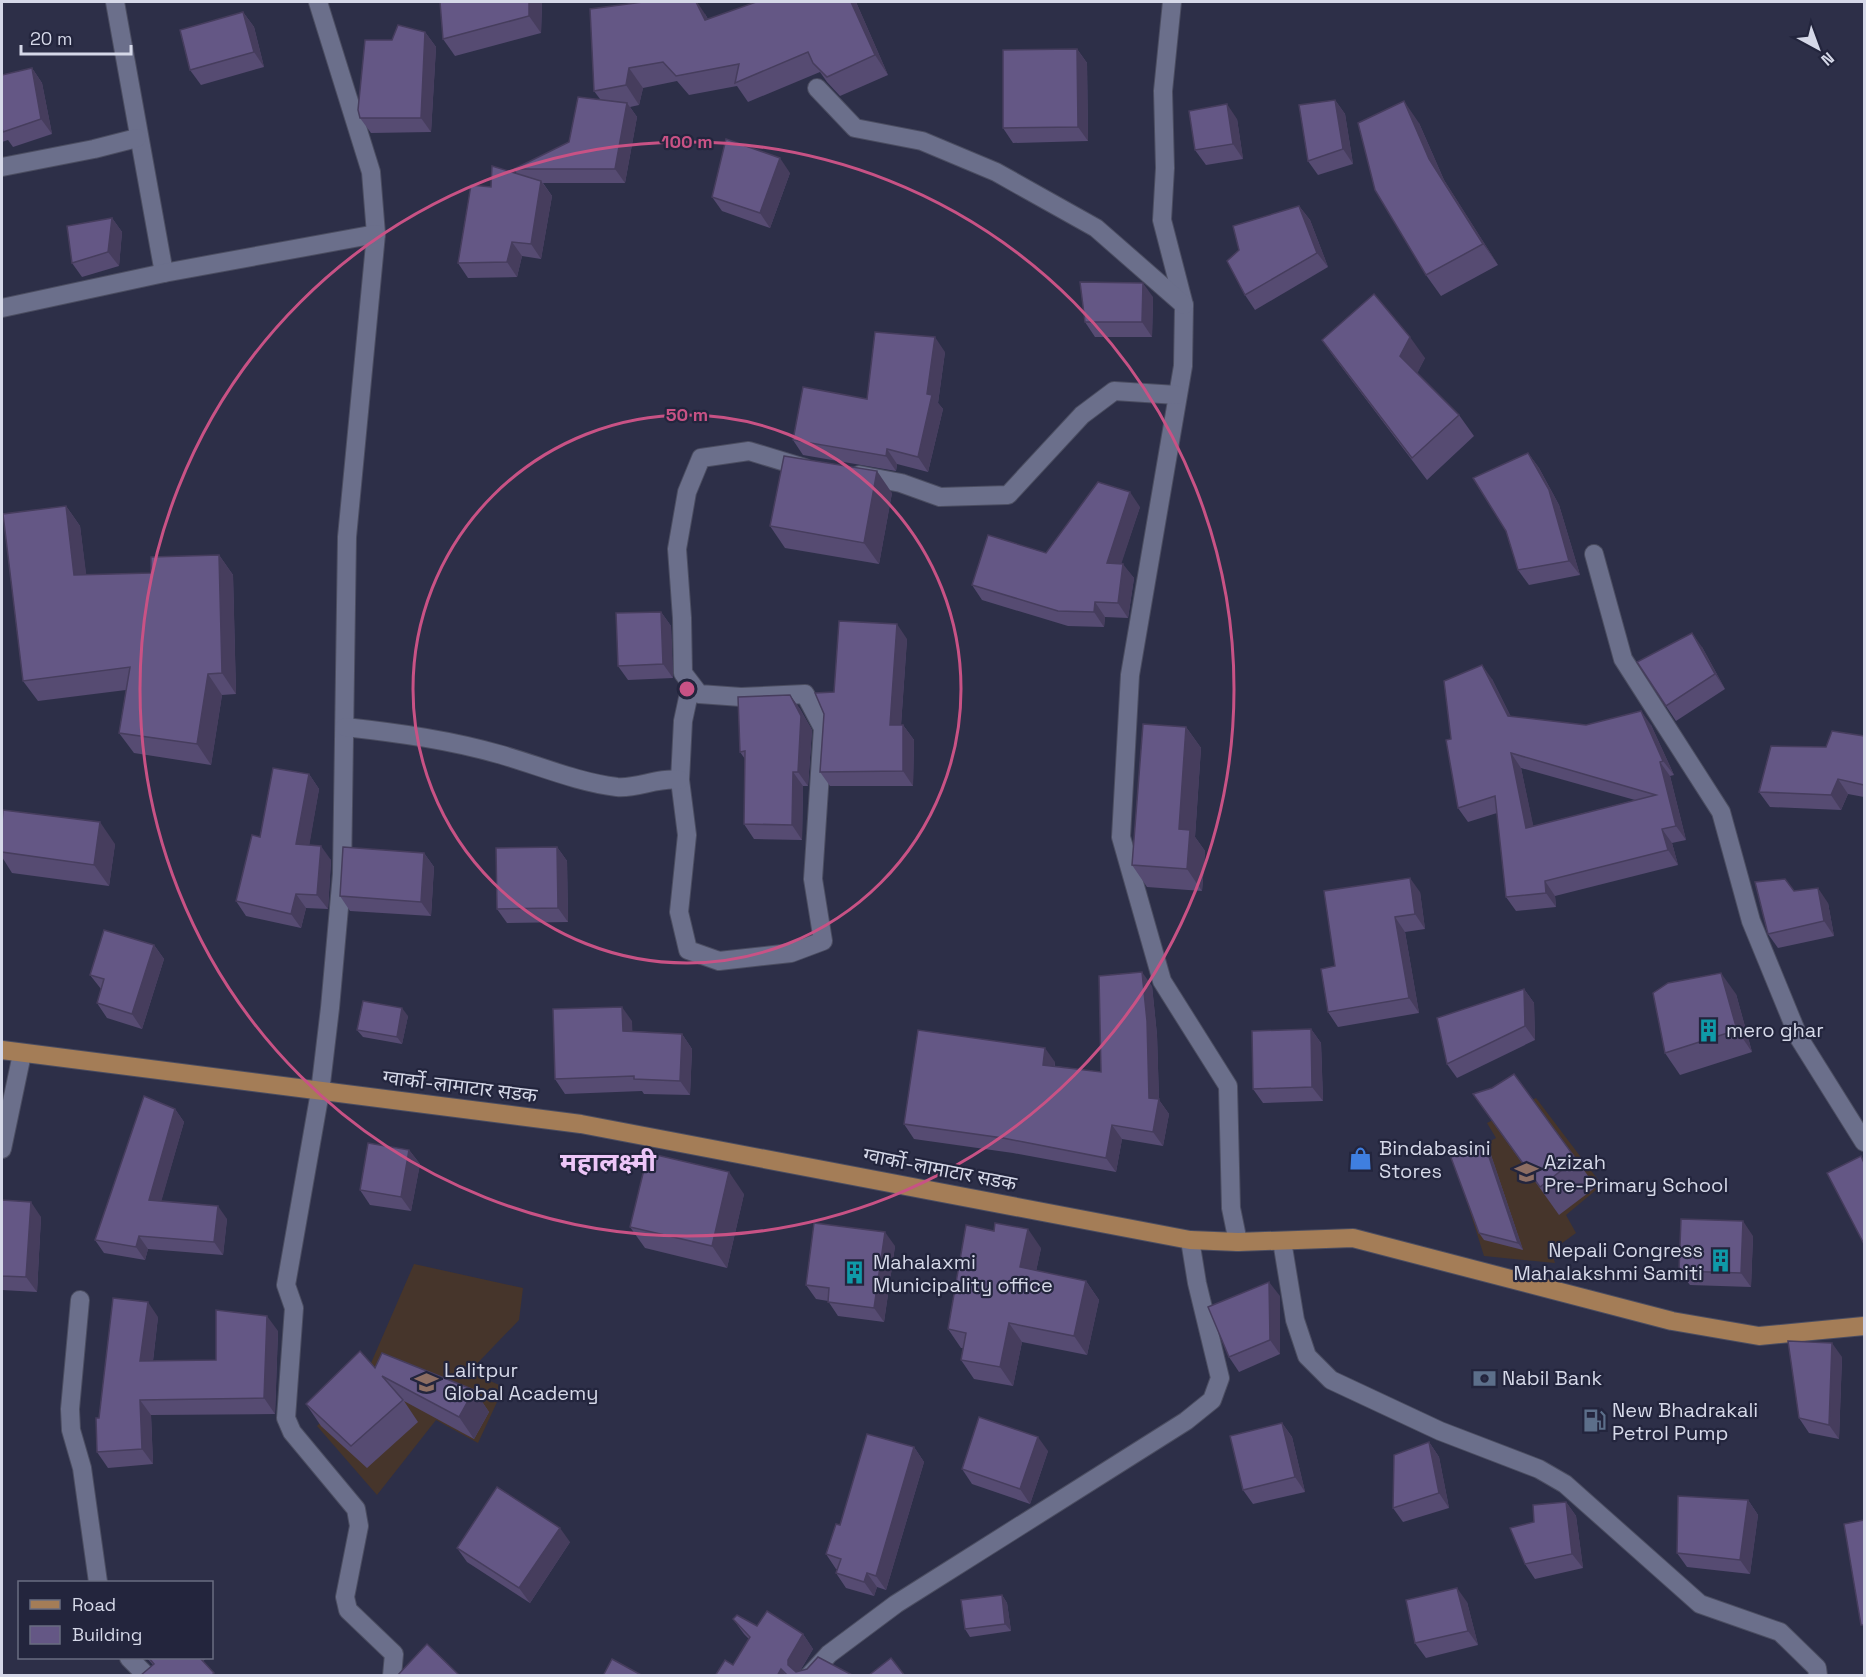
<svg xmlns="http://www.w3.org/2000/svg" width="1866" height="1677" viewBox="0 0 1866 1677" font-family="'Space Grotesk','Noto Sans Devanagari',sans-serif">
<style>
.education{fill:#46352b}
.lines{fill:none;stroke-linecap:round;stroke-linejoin:round}
.minor-casing{stroke:#4b4d61;stroke-width:20}
.major-casing{stroke:#4b4d61;stroke-width:20}
.minor{stroke:#6b6f8b;stroke-width:18}
.major{stroke:#a47d57;stroke-width:18}
.wall{fill:#564b72;fill-rule:evenodd}
.shaded-wall{fill:#463d5d}
.building{fill:#645785;stroke:#463d5d;stroke-width:1.5;fill-rule:evenodd}
.ring{fill:none;stroke:#c85285;stroke-width:3}
.labels{text-anchor:middle;stroke-width:4.5;stroke-linejoin:round;paint-order:stroke}
.poi-label{font-size:20px;fill:#d5d8e8;stroke:#23253d;text-anchor:start}
.street-label{font-size:20px;fill:#d5d8e8;stroke:#23253d}
.district-label{font-size:26px;font-weight:bold;fill:#edc6f8;stroke:#23253d}
.centre{fill:#c85285;stroke:#23253d;stroke-width:3}
.ring-label{font-size:18px;text-anchor:middle;font-weight:bold;fill:#c85285;stroke:#23253d;stroke-width:4.5;stroke-linejoin:round;paint-order:stroke}
</style>
<rect width="100%" height="100%" fill="#2d2f48"/>
<!-- education -->
<g class="education">
<path d="M1536 1098 1602 1185 1566 1215 1576 1233 1551 1251 1555 1263 1484 1256 1454 1161 1496 1138 1487 1123Z"/>
<path d="M414 1264 523 1288 519 1320 469 1372 504 1387 478 1443 436 1420 377 1495 317 1426 365 1377Z"/>
</g>
<g class="lines">
<defs>
<g id="minor">
<path d="M115 2 164 273"/>
<path d="M318 2 371 172 376 234 347 537 342 874 330 1008 320 1092 286 1285 294 1308 286 1418 292 1432 356 1509 359 1526 345 1597 348 1610 394 1654 392 1676"/>
<path d="M1172 2 1163 91 1165 168 1162 220 1184 305 1183 366 1130 675 1121 837 1162 981 1228 1086 1231 1208 1238 1242"/>
<path d="M817 88 855 128 922 141 996 172 1096 228 1184 305"/>
<path d="M2 167 94 149 137 138"/>
<path d="M2 308 164 273 376 234"/>
<path d="M859 475 901 483 940 497 1008 495 1082 415 1114 391 1177 395"/>
<path d="M1594 554 1623 659 1721 812 1751 921 1799 1038 1864 1142"/>
<path d="M691 684 683 721 680 780 687 835 679 912 688 950 719 961 791 953 823 941 813 879 823 728 805 694 741 697 699 694 683 673 682 618 677 549 687 492 701 458 749 451 805 468"/>
<path d="M345 727C399 733 450 740 502 755 540 766 577 782 617 787 637 789 658 777 680 780"/>
<path d="M2 1149 22 1054"/>
<path d="M1282 1241 1295 1320 1307 1356 1331 1380 1440 1431 1539 1469 1565 1484 1700 1604 1780 1632 1817 1668 1818 1676"/>
<path d="M80 1300 70 1409 71 1430 82 1468 98 1582"/>
<path d="M129 1658 147 1676"/>
<path d="M809 1676 829 1654 896 1604 1186 1421 1212 1400 1220 1378 1197 1283 1190 1240"/>
</g>
<path id="major" d="M2 1050 581 1124 1190 1240 1238 1242 1353 1238 1672 1321 1759 1336 1864 1326"/>
</defs>
<!-- minor casing -->
<use href="#minor" class="minor-casing"/>
<!-- major casing -->
<use href="#major" class="major-casing"/>
<!-- minor -->
<use href="#minor" class="minor"/>
<!-- major -->
<use href="#major" class="major"/>
</g>
<!-- wall -->
<g class="wall">
<path d="M440 2H542L541 33 455 56 443 39Z"/>
<path d="M856 2 888 75 840 96 827 82 820 72 748 102 737 86 689 95 677 81 643 88 639 105 630 107 637 117 625 183H543L552 196 541 259 522 256 517 277 468 278 458 263 491 187 517 174 514 169 569 142 600 99 594 91 705 14 708 19Z"/>
<path d="M243 12 254 27 264 67 201 85 190 70Z"/>
<path d="M425 32 436 47 431 132 371 133 360 118 392 40Z"/>
<path d="M1077 49 1087 63 1088 141 1013 143 1003 128Z"/>
<path d="M32 68 42 83 52 134 13 147 8 140 2 142V75Z"/>
<path d="M1335 100 1345 114 1353 164 1318 175 1308 161Z"/>
<path d="M1237 119 1243 159 1206 165 1195 150Z"/>
<path d="M1419 123 1444 180 1498 265 1441 296 1426 275Z"/>
<path d="M790 173 770 228 722 211 712 197Z"/>
<path d="M1299 206 1310 220 1328 267 1255 310 1245 295Z"/>
<path d="M112 218 122 232 119 266 82 277 72 263Z"/>
<path d="M1153 297 1152 337H1095L1085 322Z"/>
<path d="M1322 340 1425 358 1417 373 1459 415 1474 436 1427 480 1337 361Z"/>
<path d="M945 352 938 403 943 409 928 472 897 464 896 471 803 455 793 440 867 399Z"/>
<path d="M1528 453 1539 468 1559 505 1580 575 1529 585 1518 570Z"/>
<path d="M892 493 879 564 785 548 770 526Z"/>
<path d="M66 506 80 526 86 575 151 573 219 555 233 575 236 694 222 695 211 765 134 753 119 733 126 690 38 701 23 681Z"/>
<path d="M1140 507 1121 563 1134 578 1128 618 1105 617 1104 627 1068 626 982 600 972 585 1046 553Z"/>
<path d="M661 612 671 626 673 678 628 680 618 666Z"/>
<path d="M907 639 901 725H903L914 740 913 786H830L820 772 834 692Z"/>
<path d="M1702 647 1725 689 1676 721 1666 706Z"/>
<path d="M1492 679 1511 717 1586 725H1651L1674 775 1670 776 1686 840 1672 843 1678 865 1555 896 1556 907 1516 911 1506 897 1497 813 1468 822 1458 808 1451 739ZM1521 768 1635 800 1533 826Z"/>
<path d="M790 695 800 709 812 730 808 786H803L802 840 754 839 744 824 745 759 740 752Z"/>
<path d="M1186 727 1201 748 1195 837 1205 851 1202 891 1147 887 1132 865Z"/>
<path d="M1864 736V797L1848 794 1841 810 1770 807 1759 792 1826 747Z"/>
<path d="M309 774 319 789 309 845 331 860 328 909 306 908 301 928 246 916 236 901 260 837Z"/>
<path d="M115 844 109 886 12 873 2 857V852Z"/>
<path d="M557 847 567 861 568 922 507 923 497 909Z"/>
<path d="M424 853 434 867 431 916 350 911 340 896Z"/>
<path d="M1420 892 1425 929 1405 932 1419 1013 1338 1027 1328 1012 1335 966Z"/>
<path d="M1828 903 1834 936 1778 948 1768 934Z"/>
<path d="M154 945 164 959 142 1029 107 1018 97 1003 101 989 90 975Z"/>
<path d="M1152 986 1157 1035 1159 1100 1169 1114 1163 1146 1122 1139 1116 1172 1013 1153 914 1139 904 1124 1055 1062V1066L1101 1072Z"/>
<path d="M1524 989 1534 1003 1535 1040 1457 1078 1447 1064Z"/>
<path d="M1736 994 1752 1052 1680 1075 1665 1053Z"/>
<path d="M408 1016 402 1044 363 1037 357 1030Z"/>
<path d="M632 1021V1031L682 1034 692 1049 690 1095 644 1094 642 1091 565 1094 555 1079Z"/>
<path d="M1311 1029 1321 1043 1323 1101 1263 1103 1253 1089Z"/>
<path d="M1492 1088 1576 1159 1596 1187 1559 1215 1473 1094Z"/>
<path d="M175 1109 184 1122 161 1201 227 1219 223 1255 148 1249 145 1260 104 1253 95 1240Z"/>
<path d="M409 1150 420 1164 411 1211 370 1205 360 1190Z"/>
<path d="M1490 1152 1523 1250 1484 1240 1479 1233Z"/>
<path d="M744 1194 727 1268 645 1248 630 1227Z"/>
<path d="M2 1200 41 1217 37 1292 2 1290Z"/>
<path d="M1753 1236 1751 1287 1690 1285 1679 1271Z"/>
<path d="M895 1246 884 1322 838 1316 828 1301 816 1299 806 1285Z"/>
<path d="M1041 1248 1036 1271 1086 1281 1099 1300 1087 1355 1022 1342 1013 1386 974 1379 961 1360 963 1348H961L948 1329Z"/>
<path d="M1280 1296V1354L1239 1372 1229 1357Z"/>
<path d="M158 1317 153 1361 216 1360 278 1331 275 1414 151 1415 153 1464 108 1468 97 1452 99 1418Z"/>
<path d="M1842 1357 1839 1439 1809 1433 1799 1418Z"/>
<path d="M375 1368 474 1390 489 1412 474 1439 404 1401 418 1422 367 1468 321 1426 306 1404Z"/>
<path d="M1282 1423 1292 1437 1305 1492 1253 1504 1243 1490Z"/>
<path d="M1429 1442 1439 1457 1449 1508 1403 1522 1393 1508Z"/>
<path d="M914 1447 924 1462 886 1590 877 1587 874 1596 846 1588 836 1573 837 1569H836L826 1554 840 1525Z"/>
<path d="M1048 1451 1030 1504 972 1484 962 1469Z"/>
<path d="M1748 1500 1758 1515 1750 1574 1687 1567 1677 1553Z"/>
<path d="M1566 1502 1576 1516 1583 1568 1535 1579 1525 1564 1534 1522Z"/>
<path d="M570 1542 530 1603 467 1562 457 1548Z"/>
<path d="M1002 1595 1007 1603 1011 1631 970 1637 965 1629Z"/>
<path d="M1467 1602 1478 1645 1426 1658 1415 1643Z"/>
<path d="M733 1619 757 1626 803 1634 813 1649 800 1671 854 1676H715L733 1665 749 1639 744 1634Z"/>
<path d="M147 1658H207L203 1661 215 1676H140L153 1665Z"/>
</g>
<!-- shaded-wall -->
<g class="shaded-wall">
<path d="M529 2H542L541 33 529 16Z"/>
<path d="M696 2H697L705 14 719 39 705 20Z"/>
<path d="M851 2H856L888 75 875 55Z"/>
<path d="M243 12 254 27 264 67 254 52Z"/>
<path d="M425 32 436 47 431 132 421 118Z"/>
<path d="M1077 49 1087 63 1088 141 1078 127Z"/>
<path d="M32 68 42 83 52 134 41 119Z"/>
<path d="M629 68 643 88 639 105 626 85Z"/>
<path d="M1335 100 1345 114 1353 164 1343 149Z"/>
<path d="M1404 101 1419 123 1444 180 1498 265 1483 244 1429 159Z"/>
<path d="M627 103 637 117 625 183 615 169Z"/>
<path d="M1227 104 1237 119 1243 159 1233 144Z"/>
<path d="M780 158 790 173 770 228 760 213Z"/>
<path d="M541 181 552 196 541 259 531 244Z"/>
<path d="M1299 206 1310 220 1328 267 1317 253Z"/>
<path d="M112 218 122 232 119 266 108 252Z"/>
<path d="M512 242 522 256 517 277 507 262Z"/>
<path d="M1143 283 1153 297 1152 337 1142 322Z"/>
<path d="M935 337 945 352 938 403 943 409 928 472 918 457Z"/>
<path d="M1410 337 1425 358 1415 378 1400 356Z"/>
<path d="M887 449 897 464 896 471 886 456Z"/>
<path d="M1528 453 1539 468 1559 505 1580 575 1569 561Z"/>
<path d="M877 471 892 493 879 564 864 543Z"/>
<path d="M1130 492 1140 507 1117 577 1107 563Z"/>
<path d="M66 506 80 526 89 596 74 575Z"/>
<path d="M219 555 233 575 236 694 222 673Z"/>
<path d="M1123 564 1134 578 1128 618 1118 603Z"/>
<path d="M1095 602 1105 617 1104 627 1094 612Z"/>
<path d="M661 612 671 626 673 678 663 664Z"/>
<path d="M897 624 907 639 900 740 890 725Z"/>
<path d="M1692 633 1702 647 1725 689 1715 674Z"/>
<path d="M1482 665 1492 679 1518 731 1508 716Z"/>
<path d="M208 674 222 695 211 765 197 744Z"/>
<path d="M790 695 800 709 812 730 808 786 798 772Z"/>
<path d="M1641 711 1651 725 1674 775 1663 761Z"/>
<path d="M903 725 914 740 913 786 903 771Z"/>
<path d="M1186 727 1201 748 1195 837 1205 851 1202 891 1187 869 1179 829Z"/>
<path d="M1511 753 1521 768 1537 843 1526 828Z"/>
<path d="M1660 762 1670 776 1686 840 1676 826Z"/>
<path d="M793 772 803 786 802 840 792 825Z"/>
<path d="M309 774 319 789 307 859 296 844Z"/>
<path d="M1838 779 1848 794 1841 810 1831 795Z"/>
<path d="M100 822 115 844 109 886 94 865Z"/>
<path d="M1662 829 1672 843 1678 865 1668 850Z"/>
<path d="M321 846 331 860 328 909 317 895Z"/>
<path d="M557 847 567 861 568 922 558 908Z"/>
<path d="M424 853 434 867 431 916 421 902Z"/>
<path d="M1410 878 1420 892 1425 929 1415 914Z"/>
<path d="M1545 881 1555 896 1556 907 1546 893Z"/>
<path d="M1818 888 1828 903 1834 936 1824 921Z"/>
<path d="M296 894 306 908 301 928 291 914Z"/>
<path d="M1395 917 1405 932 1419 1013 1409 998Z"/>
<path d="M154 945 164 959 142 1029 132 1014Z"/>
<path d="M1142 972 1152 986 1157 1035 1159 1100 1169 1114 1163 1146 1153 1132 1149 1098Z"/>
<path d="M1721 973 1736 994 1752 1052 1737 1030Z"/>
<path d="M1524 989 1534 1003 1535 1040 1525 1026Z"/>
<path d="M622 1007 632 1021 633 1045 623 1031Z"/>
<path d="M402 1008 408 1016 402 1044 397 1037Z"/>
<path d="M1311 1029 1321 1043 1323 1101 1312 1087Z"/>
<path d="M682 1034 692 1049 690 1095 680 1081Z"/>
<path d="M1045 1048 1055 1062 1053 1079 1043 1065Z"/>
<path d="M175 1109 184 1122 158 1213 149 1200Z"/>
<path d="M1112 1125 1122 1139 1116 1172 1106 1158Z"/>
<path d="M1485 1145 1490 1152 1523 1250 1518 1243Z"/>
<path d="M409 1150 420 1164 411 1211 401 1197Z"/>
<path d="M729 1172 744 1194 727 1268 712 1246Z"/>
<path d="M31 1202 41 1217 37 1292 26 1277Z"/>
<path d="M218 1206 227 1219 223 1255 214 1242Z"/>
<path d="M1743 1221 1753 1236 1751 1287 1741 1273Z"/>
<path d="M1028 1229 1041 1248 1033 1286 1020 1267Z"/>
<path d="M885 1232 895 1246 884 1322 874 1308Z"/>
<path d="M139 1236 148 1249 145 1260 136 1247Z"/>
<path d="M1086 1281 1099 1300 1087 1355 1074 1336Z"/>
<path d="M1269 1282 1280 1296V1354L1270 1340Z"/>
<path d="M148 1302 158 1317 151 1377 140 1361Z"/>
<path d="M267 1316 278 1331 275 1414 264 1398Z"/>
<path d="M1009 1323 1022 1342 1013 1386 1000 1367Z"/>
<path d="M1832 1343 1842 1357 1839 1439 1829 1425Z"/>
<path d="M474 1390 489 1412 474 1439 459 1417Z"/>
<path d="M140 1400 151 1415 153 1464 142 1449Z"/>
<path d="M1282 1423 1292 1437 1305 1492 1295 1477Z"/>
<path d="M1038 1437 1048 1451 1030 1504 1020 1489Z"/>
<path d="M1429 1442 1439 1457 1449 1508 1439 1493Z"/>
<path d="M914 1447 924 1462 886 1590 876 1576Z"/>
<path d="M1748 1500 1758 1515 1750 1574 1740 1560Z"/>
<path d="M1566 1502 1576 1516 1583 1568 1572 1554Z"/>
<path d="M560 1528 570 1542 530 1603 519 1588Z"/>
<path d="M867 1573 877 1587 874 1596 864 1582Z"/>
<path d="M1457 1588 1467 1602 1478 1645 1468 1631Z"/>
<path d="M1002 1595 1007 1603 1011 1631 1005 1624Z"/>
<path d="M803 1634 813 1649 798 1674 788 1665V1660Z"/>
<path d="M781 1669 786 1676H777Z"/>
</g>
<!-- building -->
<g class="building">
<path d="M440 2H529V16L443 39Z"/>
<path d="M643 2H696L705 20 756 2H851L875 55 827 77 813 63 808 52 735 83 739 64 676 76 663 62 629 68 626 85 594 91 590 9Z"/>
<path d="M243 12 254 52 190 70 180 30Z"/>
<path d="M398 25 425 32 421 118H360L358 110 365 40H392Z"/>
<path d="M1077 49 1078 127 1003 128V50Z"/>
<path d="M32 68 41 119 3 132 2 128V75Z"/>
<path d="M578 97 627 103 615 169H514L569 142Z"/>
<path d="M1335 100 1343 149 1308 161 1299 105Z"/>
<path d="M1404 101 1429 159 1483 244 1426 275 1375 190 1358 123Z"/>
<path d="M1227 104 1233 144 1195 150 1189 111Z"/>
<path d="M726 139 780 158 760 213 712 197Z"/>
<path d="M492 166 541 181 531 244 512 242 507 262 458 263 471 185 491 187Z"/>
<path d="M1299 206 1317 253 1245 295 1227 261 1239 250 1233 226Z"/>
<path d="M112 218 108 252 72 263 67 226Z"/>
<path d="M1080 282 1143 283 1142 322H1085Z"/>
<path d="M1374 294 1410 337 1400 356 1459 415 1412 458 1322 340Z"/>
<path d="M875 332 935 337 927 394 932 395 918 457 887 449 886 456 793 440 803 387 867 399Z"/>
<path d="M1528 453 1549 490 1569 561 1518 570 1506 531 1473 478Z"/>
<path d="M784 456 877 471 864 543 770 526Z"/>
<path d="M1098 482 1130 492 1107 563 1123 564 1118 603 1095 602 1094 612 1058 611 972 585 988 535 1046 553Z"/>
<path d="M66 506 74 575 151 573V557L219 555 222 673 208 674 197 744 119 733 130 667 23 681 3 514Z"/>
<path d="M661 612 663 664 618 666 616 613Z"/>
<path d="M839 621 897 624 890 725H903V771L820 772 824 714 815 693 834 692Z"/>
<path d="M1692 633 1715 674 1666 706 1637 662Z"/>
<path d="M1482 665 1508 716 1586 725 1641 711 1663 761 1660 762 1676 826 1662 829 1668 850 1545 881 1546 893 1506 897 1495 796 1458 808 1446 740 1451 739 1444 681ZM1511 753 1656 795 1526 828Z"/>
<path d="M790 695 801 716 798 772H793L792 825 744 824 745 751 740 752 738 697Z"/>
<path d="M1143 724 1186 727 1179 829 1190 830 1187 869 1132 865Z"/>
<path d="M1832 731 1864 736V785L1838 779 1831 795 1759 792 1771 746 1826 747Z"/>
<path d="M273 768 309 774 296 844 321 846 317 895 296 894 291 914 236 901 252 835 260 837Z"/>
<path d="M3 810 100 822 94 865 2 852V823Z"/>
<path d="M343 847 424 853 421 902 340 896Z"/>
<path d="M557 847 558 908 497 909 496 848Z"/>
<path d="M1410 878 1415 914 1395 917 1409 998 1328 1012 1321 969 1335 966 1324 891Z"/>
<path d="M1785 879 1794 891 1818 888 1824 921 1768 934 1755 882Z"/>
<path d="M104 930 154 945 132 1014 97 1003 104 979 90 975Z"/>
<path d="M1142 972 1147 1021 1149 1098 1159 1099 1153 1132 1112 1125 1106 1158 1003 1138 904 1124 918 1030 1045 1048 1043 1065 1101 1072 1099 976Z"/>
<path d="M1721 973 1737 1030 1665 1053 1653 993 1668 983Z"/>
<path d="M1524 989 1525 1026 1447 1064 1437 1018Z"/>
<path d="M363 1001 402 1008 397 1037 357 1030Z"/>
<path d="M622 1007 623 1031 682 1034 680 1081 634 1079V1076L555 1079 553 1009Z"/>
<path d="M1311 1029 1312 1087 1253 1089 1252 1031Z"/>
<path d="M1514 1074 1576 1159 1540 1187 1473 1094 1492 1088Z"/>
<path d="M144 1096 175 1109 149 1200 218 1206 214 1242 139 1236 136 1247 95 1240Z"/>
<path d="M368 1143 409 1150 401 1197 360 1190Z"/>
<path d="M1485 1145 1518 1243 1479 1233 1450 1155Z"/>
<path d="M648 1153 729 1172 712 1246 630 1227Z"/>
<path d="M1861 1156 1864 1163V1244L1827 1173Z"/>
<path d="M2 1200 31 1202 26 1277 2 1276Z"/>
<path d="M1681 1219 1743 1221 1741 1273 1679 1271Z"/>
<path d="M814 1223 885 1232 874 1308 828 1302 829 1288 806 1285Z"/>
<path d="M995 1223 1028 1229 1020 1267 1086 1281 1074 1336 1009 1323 1000 1367 961 1360 966 1333 948 1329 966 1225 994 1231Z"/>
<path d="M1269 1282 1270 1340 1229 1357 1208 1307Z"/>
<path d="M113 1298 148 1302 140 1361 216 1360V1310L267 1316 264 1398 140 1400 142 1449 97 1452 96 1418H99Z"/>
<path d="M1788 1341 1832 1343 1829 1425 1799 1418Z"/>
<path d="M360 1351 375 1368 382 1353 474 1390 459 1417 382 1376 403 1400 351 1446 306 1404Z"/>
<path d="M979 1417 1038 1437 1020 1489 962 1469Z"/>
<path d="M1282 1423 1295 1477 1243 1490 1230 1436Z"/>
<path d="M867 1434 914 1447 876 1576 867 1573 864 1582 836 1573 841 1559 826 1554 836 1524 840 1525Z"/>
<path d="M1429 1442 1439 1493 1393 1508 1394 1455Z"/>
<path d="M497 1487 560 1528 519 1588 457 1548Z"/>
<path d="M1678 1496 1748 1500 1740 1560 1677 1553Z"/>
<path d="M1566 1502 1572 1554 1525 1564 1510 1528 1534 1522 1533 1505Z"/>
<path d="M1864 1520V1625H1861L1844 1524Z"/>
<path d="M1457 1588 1468 1631 1415 1643 1406 1600Z"/>
<path d="M1002 1595 1005 1624 965 1629 961 1600Z"/>
<path d="M767 1611 803 1634 788 1660V1665L796 1672 807 1669 818 1657 854 1676H788L781 1669 777 1676H715L725 1660 733 1665 750 1637 733 1619 737 1615 757 1626Z"/>
<path d="M427 1644 460 1676H397Z"/>
<path d="M149 1658H200L214 1673 211 1676H140L154 1664Z"/>
<path d="M891 1658 905 1676H868Z"/>
<path d="M612 1659 643 1676H603Z"/>
</g>
<!-- distance rings -->
<g class="ring">
<circle cx="687" cy="689" r="274"/>
<circle cx="687" cy="689" r="547"/>
</g>
<!-- icons -->
<defs>
<symbol id="building-bare" viewBox="-9 -9 18 18"><path d="M-4-6H4V6H1V3H-1V6H-4ZM-2.5-4.3h1.7v1.8h-1.7ZM.8-4.3h1.7v1.8H.8ZM-2.5-1h1.7V.8h-1.7ZM.8-1h1.7V.8H.8Z" fill="#0f9aa8" stroke="#23253d" stroke-width="2.5" paint-order="stroke"/></symbol>
<symbol id="shop-bare" viewBox="-9 -9 18 18"><path d="M-5-2.5h2.3a2.7 3.5 0 0 1 5.4 0H5L5.5 6h-11ZM-1.5-2.5h3a1.5 2.3 0 0 0-3 0Z" fill="#3f7fe0" stroke="#23253d" stroke-width="2.5" paint-order="stroke"/></symbol>
<symbol id="school-bare" viewBox="-9 -9 18 18"><path d="M0-5L7-2L0 1L-7-2ZM-4 1L0 2.5L4 1V4Q0 6-4 4Z" fill="#8d6e63" stroke="#23253d" stroke-width="2.5" paint-order="stroke"/></symbol>
<symbol id="bank-bare" viewBox="-9 -9 18 18"><path d="M-6-4H6V4H-6ZM0-2.3a2.3 2.3 0 1 0 0 4.6a2.3 2.3 0 1 0 0-4.6Z" fill="#5c6f8a" stroke="#23253d" stroke-width="2.5" paint-order="stroke"/></symbol>
<symbol id="fuel-bare" viewBox="-9 -9 18 18"><path d="M-5.5-6h7V0h2V4h1.3V-2.5L3-4.5l.8-.8L6-3V5H2.5V1h-1V6h-7ZM-4.2-4.7v3.2H.2V-4.7Z" fill="#5c6f8a" stroke="#23253d" stroke-width="2.5" paint-order="stroke"/></symbol>
</defs>
<g fill-rule="evenodd">
<use href="#building-bare" x="1692" y="1014" width="33" height="33"/>
<use href="#shop-bare" x="1344" y="1142" width="33" height="33"/>
<use href="#school-bare" x="1510" y="1156" width="33" height="33"/>
<use href="#building-bare" x="1704" y="1244" width="33" height="33"/>
<use href="#building-bare" x="838" y="1256" width="33" height="33"/>
<use href="#bank-bare" x="1468" y="1362" width="33" height="33"/>
<use href="#school-bare" x="410" y="1366" width="33" height="33"/>
<use href="#fuel-bare" x="1578" y="1404" width="33" height="33"/>
</g>
<g class="labels">
<!-- poi labels -->
<g class="poi-label">
<text x="1726" y="1037">mero ghar</text>
<text x="1379" y="1155">Bindabasini<tspan x="1379" dy="23">Stores</tspan></text>
<text x="1544" y="1169">Azizah<tspan x="1544" dy="23">Pre-Primary School</tspan></text>
<text x="1703" y="1257" text-anchor="end">Nepali Congress<tspan x="1703" dy="23">Mahalakshmi Samiti</tspan></text>
<text x="873" y="1269">Mahalaxmi<tspan x="873" dy="23">Municipality office</tspan></text>
<text x="444" y="1377">Lalitpur<tspan x="444" dy="23">Global Academy</tspan></text>
<text x="1502" y="1385">Nabil Bank</text>
<text x="1612" y="1417">New Bhadrakali<tspan x="1612" dy="23">Petrol Pump</tspan></text>
</g>
<!-- street labels -->
<g class="street-label">
<text transform="translate(460 1086) rotate(7)" y="7">ग्वार्को-लामाटार सडक</text>
<text transform="translate(940 1169) rotate(11)" y="7">ग्वार्को-लामाटार सडक</text>
</g>
<!-- district labels -->
<g class="district-label">
<text x="608" y="1171">महालक्ष्मी</text>
</g>
</g>
<circle cx="687" cy="689" r="9" class="centre"/>
<g class="ring-label">
<text x="687" y="148">100 m</text>
<text x="687" y="421">50 m</text>
</g>
<!-- border -->
<rect width="1866" height="1677" fill="none" stroke="#d5d8e8" stroke-width="6"/>
<!-- legend -->
<rect x="18" y="1581" width="195" height="78" fill="#23253d" stroke="#6a6d81" stroke-width="1.5"/>
<rect x="30" y="1600" width="30" height="9" fill="#a47d57" stroke="#6a6d81" stroke-width="1.5"/>
<text x="72" y="1611" font-size="18" fill="#d5d8e8">Road</text>
<rect x="30" y="1626" width="30" height="18" fill="#645785" stroke="#6a6d81" stroke-width="1.5"/>
<text x="72" y="1641" font-size="18" fill="#d5d8e8">Building</text>
<!-- north arrow -->
<g transform="translate(1818 48) rotate(139)" stroke="#23253d" stroke-width="4.5" paint-order="stroke">
<path d="M0-4.5L10 22L0 15L-10 22Z" fill="#d5d8e8"/>
<text y="-9" font-size="16" font-weight="bold" text-anchor="middle" fill="#d5d8e8">N</text>
</g>
<!-- scale -->
<path d="M21 45v9h110v-9" fill="none" stroke="#d5d8e8" stroke-width="3"/>
<text x="30" y="45" font-size="18" fill="#d5d8e8" stroke="#23253d" stroke-width="4.5" paint-order="stroke">20 m</text>
</svg>
